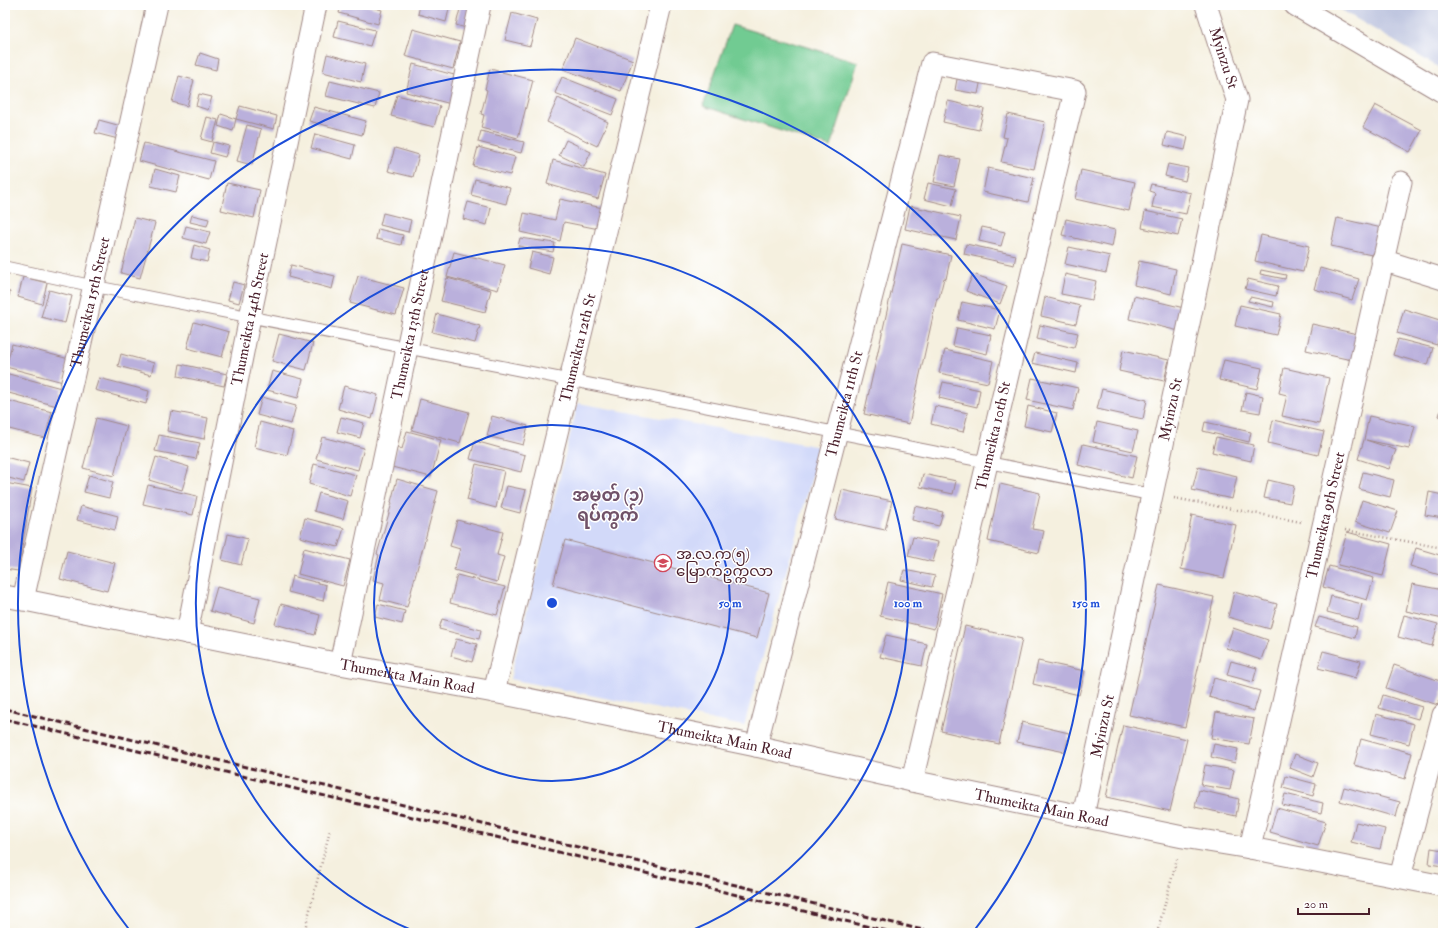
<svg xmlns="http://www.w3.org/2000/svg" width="1448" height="938" viewBox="0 0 1448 938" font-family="'IM FELL Double Pica','Noto Sans Myanmar',serif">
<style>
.built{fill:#d2d9f9}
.industrial{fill:#bcc3de}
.green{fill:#71cb92;stroke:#5e755e}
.building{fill:#bab0dc}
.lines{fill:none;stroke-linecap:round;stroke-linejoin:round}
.lane-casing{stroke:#a08885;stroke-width:13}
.street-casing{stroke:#a08885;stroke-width:23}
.path{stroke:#a08885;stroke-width:2.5;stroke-dasharray:1 3;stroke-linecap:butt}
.lane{stroke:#fff;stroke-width:11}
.street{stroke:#fff;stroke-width:21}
.rail{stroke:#4a1f2b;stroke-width:3;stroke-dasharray:6 3;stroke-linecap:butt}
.ring{fill:none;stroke:#1d4ed8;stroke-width:2}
.labels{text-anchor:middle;stroke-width:3;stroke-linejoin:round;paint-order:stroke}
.street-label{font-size:15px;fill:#4a1f2b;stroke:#fff}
.poi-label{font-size:15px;fill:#4a1f2b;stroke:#fff;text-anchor:start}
.quarter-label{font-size:17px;font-weight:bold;fill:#715269;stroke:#fff}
.centre{fill:#1d4ed8;stroke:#fff;stroke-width:2}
.ring-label{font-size:12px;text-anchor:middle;font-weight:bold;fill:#1d4ed8;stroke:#fff;stroke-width:3;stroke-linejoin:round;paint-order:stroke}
</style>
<rect width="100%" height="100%" fill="#fff"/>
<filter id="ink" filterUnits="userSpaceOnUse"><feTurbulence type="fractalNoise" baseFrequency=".025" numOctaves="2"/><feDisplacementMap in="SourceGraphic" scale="8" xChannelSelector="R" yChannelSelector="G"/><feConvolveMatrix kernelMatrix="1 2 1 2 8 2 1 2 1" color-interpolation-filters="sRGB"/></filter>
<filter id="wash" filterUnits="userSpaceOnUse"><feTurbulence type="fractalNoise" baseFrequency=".012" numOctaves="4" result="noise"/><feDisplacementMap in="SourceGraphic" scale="16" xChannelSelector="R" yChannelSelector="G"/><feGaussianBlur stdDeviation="0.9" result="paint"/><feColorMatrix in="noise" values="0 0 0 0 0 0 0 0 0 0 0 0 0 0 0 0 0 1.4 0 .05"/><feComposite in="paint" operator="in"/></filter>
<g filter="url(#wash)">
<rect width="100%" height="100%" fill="#f5f0df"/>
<!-- built -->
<path class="built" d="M578 403 820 447 744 726 510 679Z"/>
<!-- industrial -->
<path class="industrial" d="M1333 5H1443V70Z"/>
<!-- green -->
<path class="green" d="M732 25 858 62 831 147 703 106Z"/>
<g id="blocks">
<!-- building -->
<g class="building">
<path d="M341 5H364L382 10 378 24 339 13Z"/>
<path d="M420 5H450L446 22 418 14Z"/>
<path d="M461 5H475L469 29 456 25Z"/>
<path d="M512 13 537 20 530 46 505 40Z"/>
<path d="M338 21 375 30 370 46 334 37Z"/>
<path d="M413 29 460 42 453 69 405 56Z"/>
<path d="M575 38 633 60 621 91 563 69Z"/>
<path d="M200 53 218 59 216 70 196 65Z"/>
<path d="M327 54 365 64 361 82 323 72Z"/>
<path d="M413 64 458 76 451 104 406 92Z"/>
<path d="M490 69 533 80 518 138 481 128 484 115 481 114 487 90 485 89Z"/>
<path d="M958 74 981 79 978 94 955 90Z"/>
<path d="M179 76 194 80 187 106 172 102Z"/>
<path d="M562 77 618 99 612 115 555 93Z"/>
<path d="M330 81 379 93 375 108 326 96Z"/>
<path d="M199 94 212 97 208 110 196 106Z"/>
<path d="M397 95 440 106 434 127 391 116Z"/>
<path d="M558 98 608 122 597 146 547 122Z"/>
<path d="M948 101 984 109 979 130 943 122Z"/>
<path d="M1375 105 1422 130 1410 152 1363 127Z"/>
<path d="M240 106 277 116 274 129 236 119Z"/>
<path d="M314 107 366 121 362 135 309 121Z"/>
<path d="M221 114 236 119 233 131 218 126Z"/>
<path d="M1008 114 1045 122 1034 169 1001 162 1007 138 1003 137Z"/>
<path d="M207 117 218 120 212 142 201 139Z"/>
<path d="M99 120 121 126 118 139 95 133Z"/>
<path d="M247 125 261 129 252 165 237 161Z"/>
<path d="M481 131 524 142 521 153 478 142Z"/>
<path d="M1167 132 1188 137 1185 150 1164 145Z"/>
<path d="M315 134 355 145 352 159 311 148Z"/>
<path d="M566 140 591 152 584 167 559 155Z"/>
<path d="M213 142 229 146 225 157 210 153Z"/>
<path d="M144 143 214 161 209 180 139 161Z"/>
<path d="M478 147 515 157 510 175 473 166Z"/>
<path d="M395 148 419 155 413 177 388 171Z"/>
<path d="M940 155 960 159 954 186 934 182Z"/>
<path d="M553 160 605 175 598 199 547 184Z"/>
<path d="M1168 164 1188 168 1185 181 1165 176Z"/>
<path d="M988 168 1034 178 1028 202 983 192Z"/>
<path d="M155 169 180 176 176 192 151 186Z"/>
<path d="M1081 170 1135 182 1129 211 1075 199Z"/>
<path d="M475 179 510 188 506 204 471 195Z"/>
<path d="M227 183 260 190 254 218 221 210Z"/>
<path d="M928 183 956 189 952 206 924 199Z"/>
<path d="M1151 184 1191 193 1186 214 1152 207 1155 193 1149 191Z"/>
<path d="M560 199 603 208 599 229 564 222 560 241 520 232 524 213 555 220Z"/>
<path d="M468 202 491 208 487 225 463 219Z"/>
<path d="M910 206 961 217 956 240 905 229Z"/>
<path d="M1145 211 1182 219 1178 236 1142 228Z"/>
<path d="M383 213 411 220 408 232 380 225Z"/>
<path d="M192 215 209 219 207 226 190 222Z"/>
<path d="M135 218 155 223 140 278 121 273Z"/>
<path d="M1337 218 1382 228 1376 256 1331 246Z"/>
<path d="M1066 219 1115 230 1112 247 1062 235Z"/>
<path d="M186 226 210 232 206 244 183 238Z"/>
<path d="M982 227 1005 232 1001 246 979 241Z"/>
<path d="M378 229 403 235 401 245 376 239Z"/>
<path d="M1261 235 1309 246 1303 272 1255 261Z"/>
<path d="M520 238 555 243 553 252 518 246Z"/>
<path d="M902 244 951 255 946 279 944 278 939 298H937L909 424 864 414Z"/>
<path d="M966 244 1016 255 1014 265 964 254Z"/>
<path d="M194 245 210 250 207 262 191 258Z"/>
<path d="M1069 247 1110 256 1106 273 1065 264Z"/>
<path d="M454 252 505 265 498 290 447 277Z"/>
<path d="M532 252 553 257 549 274 528 268Z"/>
<path d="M1139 261 1176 269 1171 294 1134 285Z"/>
<path d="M291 265 335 276 332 289 288 277Z"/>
<path d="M1320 268 1359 279 1352 300 1314 289Z"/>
<path d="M1261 270 1286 275 1285 279 1260 274Z"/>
<path d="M973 274 1007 286 1000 304 966 291Z"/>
<path d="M1065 274 1096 281 1092 300 1061 294Z"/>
<path d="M358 276 404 288 396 315 350 303Z"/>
<path d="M23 277 47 283 42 304 18 297Z"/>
<path d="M447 278 491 290 485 312 441 301Z"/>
<path d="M1248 279 1278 286 1276 296 1245 289Z"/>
<path d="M233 282 244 285 239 303 228 300Z"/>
<path d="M49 290 72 296 65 323 41 317Z"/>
<path d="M5 291 10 292 5 308Z"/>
<path d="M1134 296 1184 308 1179 331 1129 319Z"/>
<path d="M1045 297 1080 306 1076 324 1041 316Z"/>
<path d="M1250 297 1274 302 1273 307 1248 301Z"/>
<path d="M962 302 1000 310 995 329 958 320Z"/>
<path d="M1240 305 1281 314 1276 335 1235 326Z"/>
<path d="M1404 309 1443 321 1437 345 1397 333Z"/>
<path d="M437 314 480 326 475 343 432 332Z"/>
<path d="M194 322 229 332 222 357 187 348Z"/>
<path d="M1312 324 1362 335 1356 361 1306 350Z"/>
<path d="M1040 325 1078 333 1074 348 1037 339Z"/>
<path d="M957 328 991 335 987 354 953 346Z"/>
<path d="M279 334 313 343 306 370 272 361Z"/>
<path d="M1398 339 1433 348 1428 365 1393 355Z"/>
<path d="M12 344 69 359 63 382 6 367Z"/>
<path d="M945 350 993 361 988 383 939 373Z"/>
<path d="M1123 350 1169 360 1164 381 1119 371Z"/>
<path d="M1035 353 1078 363 1076 373 1032 363Z"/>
<path d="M121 354 154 363 151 375 118 366Z"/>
<path d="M1224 360 1262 368 1257 389 1219 380Z"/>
<path d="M180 364 227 374 224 386 178 376Z"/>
<path d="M1284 368 1329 378 1319 424 1282 416 1287 395 1279 393Z"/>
<path d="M272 371 303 379 298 398 267 390Z"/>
<path d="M5 373 61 388 57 406 5 392Z"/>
<path d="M99 378 149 391 146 404 95 390Z"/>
<path d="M1032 378 1078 388 1073 410 1027 400Z"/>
<path d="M943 382 980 390 977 407 939 398Z"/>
<path d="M344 386 378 395 372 419 338 409Z"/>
<path d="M1102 389 1147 400 1143 419 1097 409Z"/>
<path d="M1246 392 1263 396 1260 413 1242 410Z"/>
<path d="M262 397 296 406 291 424 257 415Z"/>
<path d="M420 399 469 412 460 443 412 430Z"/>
<path d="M5 400 52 412 45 438 5 428Z"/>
<path d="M1443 403V418L1439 416Z"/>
<path d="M935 406 968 413 963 432 931 424Z"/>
<path d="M1028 406 1057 413 1052 432 1024 426Z"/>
<path d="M171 411 208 418 204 439 167 431Z"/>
<path d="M492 416 528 426 523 445 487 436Z"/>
<path d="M1369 416 1415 426 1409 449 1366 440 1396 450 1389 469 1358 459 1364 440Z"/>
<path d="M341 417 364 423 360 438 337 432Z"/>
<path d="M96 418 127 426 114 476 83 468Z"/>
<path d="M1273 420 1324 432 1318 455 1268 443Z"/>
<path d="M260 422 293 431 287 455 254 447Z"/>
<path d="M1097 422 1138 431 1133 451 1093 442Z"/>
<path d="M1205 422 1251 432 1249 442 1203 431Z"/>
<path d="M407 431 441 440 431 477 392 467 397 447 402 449Z"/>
<path d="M159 435 200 443 196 459 155 451Z"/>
<path d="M322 437 364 448 358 470 316 459Z"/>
<path d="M1216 437 1254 445 1251 461 1212 452Z"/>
<path d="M475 441 525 455 521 472 470 459Z"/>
<path d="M1083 444 1137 456 1132 478 1078 465Z"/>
<path d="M5 457 29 463 24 482 5 477Z"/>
<path d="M156 457 189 467 182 490 149 480Z"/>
<path d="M314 464 356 475 350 496 309 484Z"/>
<path d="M476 464 504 471 496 508 467 500Z"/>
<path d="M1198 467 1237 476 1232 499 1192 490Z"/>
<path d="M1363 472 1394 480 1390 497 1359 489Z"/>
<path d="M923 474 956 481 953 494 920 487Z"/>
<path d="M89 475 113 482 109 498 84 492Z"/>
<path d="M397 479 438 491 407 607 380 600 384 583 373 580 379 555 377 554 392 503 391 502Z"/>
<path d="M1268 480 1294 486 1290 503 1264 498Z"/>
<path d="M5 483 32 488 18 571 5 569Z"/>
<path d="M1000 484 1040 493 1032 529 1044 531 1039 553 988 541Z"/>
<path d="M148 485 197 496 193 515 143 504Z"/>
<path d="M507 486 526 490 520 513 501 508Z"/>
<path d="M842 490 892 501 885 530 835 519Z"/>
<path d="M1429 492 1443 495V518L1425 515Z"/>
<path d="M319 493 348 501 343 519 314 511Z"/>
<path d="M1362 500 1398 511 1390 533 1355 522Z"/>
<path d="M81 506 118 516 115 530 77 520Z"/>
<path d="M915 506 943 512 939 526 912 520Z"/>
<path d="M1192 515 1236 525 1224 578 1181 569Z"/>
<path d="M305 518 344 528 338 547 300 537Z"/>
<path d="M457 520 503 532 497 555 504 557 497 582 454 570 460 549 450 546Z"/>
<path d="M1347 532 1391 544 1383 576 1338 565Z"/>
<path d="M228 534 248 539 241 565 222 560Z"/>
<path d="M913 537 938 542 933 562 908 556Z"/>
<path d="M565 540 769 593 757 638 553 585Z"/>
<path d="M304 548 350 560 343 586 298 574Z"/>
<path d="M1416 548 1443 556V576L1410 566Z"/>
<path d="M67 551 115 563 107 591 60 579Z"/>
<path d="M1329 566 1374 578 1367 600 1323 587Z"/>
<path d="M904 570 935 576 932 587 901 580Z"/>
<path d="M457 575 505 587 497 615 450 603Z"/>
<path d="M292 576 326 585 323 601 288 592Z"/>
<path d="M888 582 942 594 934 629 880 616Z"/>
<path d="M1412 584 1443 590V619L1406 611Z"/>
<path d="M1159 585 1214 597 1185 727 1129 715Z"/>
<path d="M217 587 260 598 254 623 210 611Z"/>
<path d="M1234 592 1277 604 1270 629 1228 617Z"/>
<path d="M1331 596 1362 604 1358 620 1327 612Z"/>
<path d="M281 604 320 615 315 635 275 624Z"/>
<path d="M378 604 405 611 402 624 375 617Z"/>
<path d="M1404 615 1438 624 1432 646 1398 637Z"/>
<path d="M1319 617 1357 627 1355 638 1315 627Z"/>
<path d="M442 619 481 630 479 639 439 629Z"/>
<path d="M965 626 1022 639 999 744 941 731Z"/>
<path d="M1233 628 1268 640 1261 660 1226 648Z"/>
<path d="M886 635 927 644 922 666 880 657Z"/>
<path d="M456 639 477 644 472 662 451 656Z"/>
<path d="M1323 651 1361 661 1356 678 1318 668Z"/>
<path d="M1038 661 1085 671 1079 695 1033 684Z"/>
<path d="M1231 661 1257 668 1253 682 1227 675Z"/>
<path d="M1394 665 1443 682V690L1438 705 1386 688Z"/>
<path d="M1214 678 1260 691 1254 711 1209 697Z"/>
<path d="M1383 695 1422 707 1418 719 1379 708Z"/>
<path d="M1216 712 1254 719 1249 744 1211 738Z"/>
<path d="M1376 714 1414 724 1409 744 1371 734Z"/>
<path d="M1022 722 1069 733 1065 752 1017 742Z"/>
<path d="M1123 725 1187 739 1170 811 1106 797Z"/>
<path d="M1361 739 1412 753 1405 779 1354 765Z"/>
<path d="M1214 744 1238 749 1235 763 1211 757Z"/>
<path d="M1295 754 1318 763 1313 777 1290 768Z"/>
<path d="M1205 765 1234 770 1230 790 1201 785Z"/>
<path d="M1286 776 1316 784 1313 796 1283 788Z"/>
<path d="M1344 787 1400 802 1396 817 1340 801Z"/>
<path d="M1199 790 1239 799 1236 816 1195 807Z"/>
<path d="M1285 794 1323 803 1321 813 1282 805Z"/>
<path d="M1277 808 1326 822 1318 846 1270 832Z"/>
<path d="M1356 822 1385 829 1380 849 1351 842Z"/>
<path d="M1431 848 1443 850V866L1429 864Z"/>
</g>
</g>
</g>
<g filter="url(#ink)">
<use href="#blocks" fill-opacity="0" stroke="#a08885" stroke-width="1"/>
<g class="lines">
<defs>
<path id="lane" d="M5 267 93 286 1153 495"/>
<g id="street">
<path d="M1295 5 1443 92"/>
<path d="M1382 260 1443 279"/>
<path id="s1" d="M5 596 340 664 494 692 756 746 912 781 1183 837 1250 848 1443 886"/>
<path id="s2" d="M23 600 157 5"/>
<path id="s3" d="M187 633 250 317 316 5"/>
<path id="s4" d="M340 664 480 5"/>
<path id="s5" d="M494 692 661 5"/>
<path id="s6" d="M756 746 932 63 1075 91 912 781"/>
<path id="s7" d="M1083 816 1237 100 1206 5"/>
<path id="s8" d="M1250 848 1401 182"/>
<path d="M1400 877 1443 715"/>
</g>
</defs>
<!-- lane casing -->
<use href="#lane" class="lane-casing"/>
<!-- street casing -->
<use href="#street" class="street-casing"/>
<!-- path -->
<g class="path">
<path d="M1174 498 1301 522"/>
<path d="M1345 530 1443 548"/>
<path d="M304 933 330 830"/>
<path d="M1157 933 1177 859"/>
</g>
<!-- lane -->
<use href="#lane" class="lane"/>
<!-- street -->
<use href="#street" class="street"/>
<!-- rail -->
<g class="rail">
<path d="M5 709 935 933"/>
<path d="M5 719 895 933"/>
</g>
</g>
</g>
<!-- distance rings -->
<g class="ring">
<circle cx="552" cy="603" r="178"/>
<path d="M416 932A356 356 0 1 1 688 932"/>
<path d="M131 932A534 534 0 1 1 973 932"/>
</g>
<!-- icons -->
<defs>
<symbol id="school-ring" viewBox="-11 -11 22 22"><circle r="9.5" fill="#fff" stroke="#d1495b" stroke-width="1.5"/><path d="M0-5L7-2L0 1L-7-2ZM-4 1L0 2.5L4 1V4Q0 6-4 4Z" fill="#d1495b"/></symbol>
</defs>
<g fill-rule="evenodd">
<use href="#school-ring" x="653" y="553" width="20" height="20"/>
</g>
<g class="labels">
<!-- street labels -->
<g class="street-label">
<text transform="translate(1224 58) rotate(72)" y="5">Myinzu St</text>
<text dy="5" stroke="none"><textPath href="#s2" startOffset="305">Thumeikta 15th Street</textPath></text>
<text dy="5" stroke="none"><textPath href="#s3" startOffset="320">Thumeikta 14th Street</textPath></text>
<text dy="5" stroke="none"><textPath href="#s4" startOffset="337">Thumeikta 13th Street</textPath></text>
<text dy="5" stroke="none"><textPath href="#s5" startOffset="354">Thumeikta 12th St</textPath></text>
<text dy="5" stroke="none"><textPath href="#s6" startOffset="353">Thumeikta 11th St</textPath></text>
<text dy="5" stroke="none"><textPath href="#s7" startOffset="416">Myinzu St</textPath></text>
<text transform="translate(993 436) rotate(-77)" y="5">Thumeikta 10th St</text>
<text dy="5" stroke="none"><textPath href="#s8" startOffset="341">Thumeikta 9th Street</textPath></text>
<text dy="5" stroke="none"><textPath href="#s1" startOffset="410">Thumeikta Main Road</textPath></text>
<text dy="5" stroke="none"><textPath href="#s7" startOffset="92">Myinzu St</textPath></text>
<text dy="5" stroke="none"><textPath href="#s1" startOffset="734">Thumeikta Main Road</textPath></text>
<text dy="5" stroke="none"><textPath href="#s1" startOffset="1058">Thumeikta Main Road</textPath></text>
</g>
<!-- poi labels -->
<g class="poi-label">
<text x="676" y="559">အ.လ.က(၅)<tspan x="676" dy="17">မြောက်ဥက္ကလာ</tspan></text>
</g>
<!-- quarter labels -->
<g class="quarter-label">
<text x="608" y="501">အမှတ် (၁)<tspan x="608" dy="20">ရပ်ကွက်</tspan></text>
</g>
</g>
<circle cx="552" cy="603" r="6" class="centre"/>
<g class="ring-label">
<text x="730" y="607">50 m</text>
<text x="908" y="607">100 m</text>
<text x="1086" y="607">150 m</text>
</g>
<!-- margin -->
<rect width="1448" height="938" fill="none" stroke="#fff" stroke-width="20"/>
<!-- scale -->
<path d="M1298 908v6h71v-6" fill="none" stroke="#4a1f2b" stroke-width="2"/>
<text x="1304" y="908" font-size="12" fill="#4a1f2b" stroke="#ffffff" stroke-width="3" paint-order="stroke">20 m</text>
</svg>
